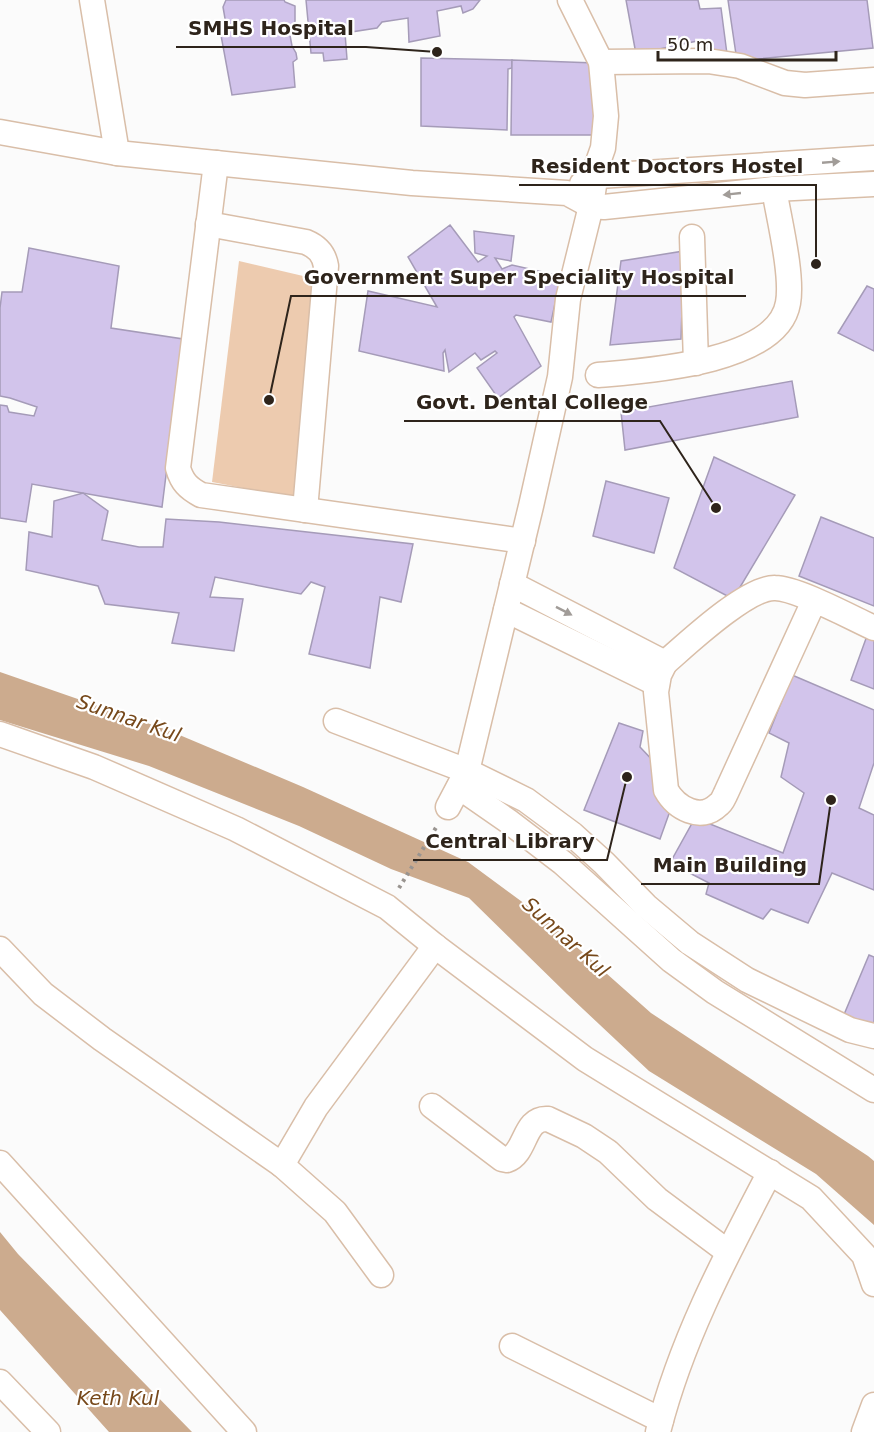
<svg xmlns="http://www.w3.org/2000/svg" width="874" height="1432" viewBox="0 0 874 1432" font-family="'DejaVu Sans',sans-serif">
<style>
.green{fill:#edcbaf}
.water{fill:#ccab8e}
.building{fill:#d2c4eb;stroke:#a59bb8;stroke-width:1.5}
.lines{fill:none;stroke-linecap:round;stroke-linejoin:round}
.minor-casing{stroke:#d9bea8;stroke-width:27}
.path{stroke:#999490;stroke-width:4;stroke-dasharray:3 4.5;stroke-linecap:butt}
.minor{stroke:#fff;stroke-width:24}
.oneway{fill:#a19c98}
.labels{text-anchor:middle;stroke-width:4.5;stroke-linejoin:round;paint-order:stroke}
.water-label{font-size:20px;font-style:italic;fill:#76481a;stroke:#fff}
.leader{fill:none;stroke:#2e241b;stroke-width:2}
.callout-dot{fill:#2e241b;stroke:#fff;stroke-width:2}
.callout-label{font-size:20px;text-anchor:middle;font-weight:bold;fill:#2e241b;stroke:#fff;stroke-width:4.5;stroke-linejoin:round;paint-order:stroke}
</style>
<rect width="100%" height="100%" fill="#fbfbfb"/>
<!-- green -->
<path class="green" d="M239 261 316 279 294 498 212 482Z"/>
<!-- water -->
<g class="water">
<path d="M0 672 170 731 303 787 468 862 544 918 651 1013 868 1156 874 1161V1225L816 1174 649 1071 567 994 469 898 391 869 299 826 149 766 0 720Z"/>
<path d="M0 1232 18 1254 192 1432H109L0 1310Z"/>
</g>
<!-- building -->
<g class="building">
<path d="M226 0H284L285 2 295 6V24L289 30 292 46 296 53 297 59 293 62 295 87 232 95 220 30H227L223 7Z"/>
<path d="M306 0H480L473 9 463 13 461 6 437 11 440 36 409 42 408 18 382 22 377 28 345 33 347 59 324 61 323 53H311Z"/>
<path d="M626 0H698L700 9 721 8 727 54 707 57 702 40 636 54Z"/>
<path d="M728 0H867L873 48 737 61Z"/>
<path d="M421 58 512 60V68L508 69 507 130 421 126Z"/>
<path d="M512 60 595 63 597 135H511Z"/>
<path d="M450 225 478 262 487 256 475 253 474 231 514 236 511 261 495 258 502 269 512 265 561 276 551 322 516 315 514 317 541 366 498 398 477 368 497 353 495 351 481 360 475 353 449 372 445 350 443 353 444 371 359 351 368 291 437 307 408 257Z"/>
<path d="M29 248 119 266 111 328 183 339 162 507 32 484 26 522 0 518V405L7 406 9 412 34 416 37 407 10 398 0 396V308L2 292H22Z"/>
<path d="M684 251 681 339 610 345 621 261Z"/>
<path d="M867 286 874 289V351L838 333Z"/>
<path d="M792 381 798 417 625 450 621 412Z"/>
<path d="M714 457 795 495 733 599 674 568Z"/>
<path d="M606 481 669 498 654 553 593 536Z"/>
<path d="M83 493 108 511 102 540 139 547H163L166 519 219 522 413 544 401 602 380 597 370 668 309 654 325 587 311 582 301 594 215 577 210 597 243 599 234 651 172 643 179 613 105 604 98 586 26 570 29 532 52 537 54 501Z"/>
<path d="M821 517 874 538V606L799 576Z"/>
<path d="M868 633 874 636V689L851 680Z"/>
<path d="M792 675 874 710V763L859 808 874 815V890L832 873 808 923 771 909 763 919 706 894 709 883 670 863 695 818 783 853 804 793 781 777 789 743 769 733Z"/>
<path d="M619 723 643 731 640 747 656 764 670 811 660 839 584 810Z"/>
<path d="M869 955 874 957V1035L843 1017Z"/>
</g>
<g class="lines">
<defs>
<g id="minor">
<path d="M92 0 117 153"/>
<path d="M601 62 708 61 740 66 785 83 805 85 874 80"/>
<path d="M0 132 117 153 412 183 567 193 591 206 604 207 774 189 874 184"/>
<path d="M216 163 178 468C182 482 188 488 201 495L523 541"/>
<path d="M582 184 599 176 874 158"/>
<path d="M208 224 306 242C318 247 324 254 326 266L305 510"/>
<path d="M692 237 696 363"/>
<path d="M598 375C646 371 778 363 788 303 793 275 779 219 774 189"/>
<path d="M512 584 665 663"/>
<path d="M814 601 726 793C724 797 722 803 718 805 701 822 676 808 666 790L656 692 659 675 665 663C687 644 747 587 775 588 797 588 852 618 874 628"/>
<path d="M506 610 657 684"/>
<path d="M336 721 467 771 526 800 572 834 604 863 646 906 690 943 747 980 850 1030 874 1036"/>
<path d="M0 734 94 767 236 829 387 907 435 946 585 1059 811 1198 864 1255 874 1284"/>
<path d="M459 787 508 821 563 863 671 960 715 992 874 1090"/>
<path d="M448 807 467 771 531 506 560 377 568 299 591 206 597 165 603 148 606 116 601 62 570 0"/>
<path d="M0 949 43 994 102 1039 282 1165 335 1212 381 1275"/>
<path d="M432 1106 502 1159 507 1160C527 1153 523 1117 548 1119L584 1136 608 1152 657 1199 728 1252"/>
<path d="M0 1163 244 1432"/>
<path d="M282 1165 316 1107 435 946"/>
<path d="M512 1346 661 1420"/>
<path d="M0 1382 48 1432"/>
<path d="M658 1432C681 1340 726 1256 770 1172"/>
<path d="M864 1432 874 1405"/>
</g>
</defs>
<!-- minor casing -->
<use href="#minor" class="minor-casing"/>
<!-- path -->
<path class="path" d="M399 888 437 826"/>
<!-- minor -->
<use href="#minor" class="minor"/>
</g>
<!-- one-way arrows -->
<defs><path id="oneway-solid" d="M-6-.8H1V-3.2L6.5 0L1 3.2V.8H-6Z" transform="scale(1.5)"/></defs>
<g class="oneway">
<use href="#oneway-solid" transform="translate(831 162) rotate(-5)"/>
<use href="#oneway-solid" transform="translate(732 194) rotate(174)"/>
<use href="#oneway-solid" transform="translate(564 611) rotate(27)"/>
</g>
<g class="labels">
<!-- water labels -->
<g class="water-label">
<text transform="translate(129 718) rotate(19)" y="7">Sunnar Kul</text>
<text transform="translate(566 937) rotate(42)" y="7">Sunnar Kul</text>
<text x="118" y="1405">Keth Kul</text>
</g>
</g>
<!-- callouts -->
<path class="leader" d="M437 52L366 47H176M816 264L816 185H519M269 400L291 296H746M716 508L660 421H404M627 777L607 860H413M831 800L819 884H641"/>
<g class="callout-dot">
<circle cx="437" cy="52" r="6"/>
<circle cx="816" cy="264" r="6"/>
<circle cx="269" cy="400" r="6"/>
<circle cx="716" cy="508" r="6"/>
<circle cx="627" cy="777" r="6"/>
<circle cx="831" cy="800" r="6"/>
</g>
<g class="callout-label">
<text x="271" y="35">SMHS Hospital</text>
<text x="667" y="173">Resident Doctors Hostel</text>
<text x="519" y="284">Government Super Speciality Hospital</text>
<text x="532" y="409">Govt. Dental College</text>
<text x="510" y="848">Central Library</text>
<text x="730" y="872">Main Building</text>
</g>
<!-- scale -->
<path d="M658 51v9h178v-9" fill="none" stroke="#2e241b" stroke-width="3"/>
<text x="667" y="51" font-size="18" fill="#2e241b" stroke="#ffffff" stroke-width="4.5" paint-order="stroke">50 m</text>
</svg>
